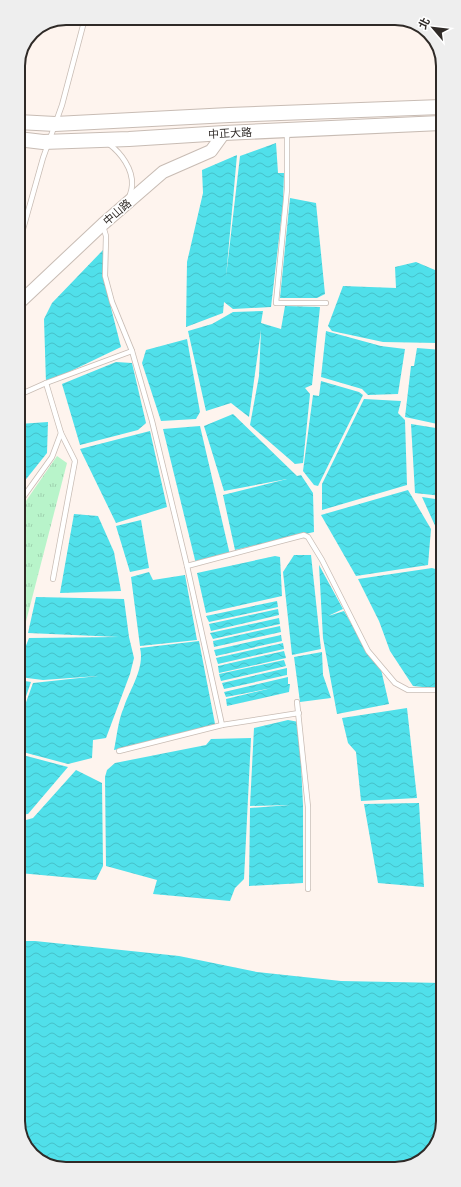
<svg xmlns="http://www.w3.org/2000/svg" width="461" height="1187" viewBox="0 0 461 1187" font-family="'Work Sans','Noto Sans TC',sans-serif">
<style>
.grass{fill:url(#grass-tufts)}
.water{fill:url(#water-waves)}
.lines{fill:none;stroke-linecap:round;stroke-linejoin:round}
.lane-casing{stroke:#c8bcb4;stroke-width:6}
.secondary-casing{stroke:#c8bcb4;stroke-width:14}
.primary-casing{stroke:#c8bcb4;stroke-width:16}
.lane{stroke:#fff;stroke-width:4.5}
.secondary{stroke:#fff;stroke-width:12}
.primary{stroke:#fff;stroke-width:14}
.labels{text-anchor:middle;stroke-width:3;stroke-linejoin:round;paint-order:stroke}
.street-label{font-size:11px;fill:#2f2a27;stroke:#fff}
.rim{fill:none;stroke:#2f2a27;stroke-width:2}
</style>
<defs>
<pattern id="grass-tufts" width="24" height="20" patternUnits="userSpaceOnUse"><rect width="24" height="20" fill="#b8f4ca"/><path d="M3 7l-1-3M5 7V3M7 7l1-3M15 17l-1-3M17 17v-4M19 17l1-3" fill="none" stroke="#9ed1ae"/></pattern>
<pattern id="water-waves" width="16" height="10" patternUnits="userSpaceOnUse"><rect width="16" height="10" fill="#50e0ea"/><path d="M0 5q4-4 8 0t8 0" fill="none" stroke="#46c0c9"/></pattern>
</defs>
<rect width="100%" height="100%" fill="#fef4ee"/>
<!-- grass -->
<path class="grass" d="M57 456 67 463 22 637 19 646V511Z"/>
<!-- water -->
<g class="water">
<path d="M276 143 278 173H284L283 204 271 307 233 309 224 302 223 313 186 327 187 262 203 193 202 170 237 155 226 277 240 156Z"/>
<path d="M290 198 316 203 325 294 317 298H280Z"/>
<path d="M103 250 111 308 121 347 46 383 44 319 52 303Z"/>
<path d="M416 262 435 270C441 298 444 315 438 343L383 342 332 331 328 326 343 286 396 288 395 267Z"/>
<path d="M285 306 320 307 312 385 305 388 310 394 303 463 295 464 250 425 259 376 261 330 249 417 231 403 206 411 188 331 212 324 233 312 263 311 261 323 281 329Z"/>
<path d="M326 331 381 346 405 349 398 394 368 395 362 389 321 377Z"/>
<path d="M187 339 200 412 196 419 161 421 142 363 146 350Z"/>
<path d="M417 348 442 350V425L405 417 411 366H414Z"/>
<path d="M116 362 132 363 146 423 138 430 80 445 62 384Z"/>
<path d="M321 381 359 392 363 395 318 486 314 485 303 471 313 395 319 396Z"/>
<path d="M364 399 401 401 398 413 405 420 407 485 322 510V484Z"/>
<path d="M233 414 297 476 301 475 313 493 314 532 235 550 223 495 287 479 224 491 204 426Z"/>
<path d="M48 422 47 453 19 488V424Z"/>
<path d="M411 424 442 429V496L415 493Z"/>
<path d="M200 426 230 555 196 564 163 429Z"/>
<path d="M150 431 167 507 116 523 80 449Z"/>
<path d="M408 490 431 529 428 565 356 576 321 515Z"/>
<path d="M422 497 442 500V567L435 565 437 530Z"/>
<path d="M74 514 98 516 114 552 121 591 60 593Z"/>
<path d="M141 520 149 568 130 572 116 526Z"/>
<path d="M294 555H311L321 649 292 655 283 572Z"/>
<path d="M275 556 280 557 282 596 206 613 197 573Z"/>
<path d="M319 565 343 609 328 616 344 611 355 630 357 629 380 665 389 704 337 714 323 638Z"/>
<path d="M432 568 442 571V689L413 686 390 651 379 621 358 579Z"/>
<path d="M149 572 153 580 185 575 197 640 140 646 131 577Z"/>
<path d="M36 597 124 599 129 637 134 658 130 674 106 738 93 740 92 758 68 764 19 751V715L25 705 33 683 98 676 43 680 19 677V663L29 638 119 637 28 633Z"/>
<path d="M277 601 278 607 209 622 206 616Z"/>
<path d="M278 609 279 615 211 631 209 624Z"/>
<path d="M279 618 280 624 213 639 210 633Z"/>
<path d="M280 626 281 632 214 647 213 641Z"/>
<path d="M281 635 282 641 216 656 214 650Z"/>
<path d="M199 641 216 729 114 750C117 736 118 720 124 707 130 689 145 668 140 648Z"/>
<path d="M283 643 284 649 218 664 216 658Z"/>
<path d="M284 651 286 658 219 673 218 666Z"/>
<path d="M322 652 323 675 331 698 300 702 294 657Z"/>
<path d="M284 660 286 666 221 681 219 674Z"/>
<path d="M287 668V675L224 689 222 683Z"/>
<path d="M288 677V684H290L289 692 227 706 226 699 272 688 226 697 224 692Z"/>
<path d="M19 680 31 682 23 705 19 711Z"/>
<path d="M407 708 417 798 361 801 356 752 348 743 342 718Z"/>
<path d="M288 720 299 722 303 805V883L249 886 250 808 290 805 250 806 254 728Z"/>
<path d="M251 738 244 879 235 888 230 901 153 894 157 880 106 866 105 777 107 770 115 763 206 745 211 739Z"/>
<path d="M19 754 68 767 28 814 19 815Z"/>
<path d="M76 770 102 783 103 866 96 880 19 873V822L33 818Z"/>
<path d="M419 803 424 887 378 883 364 804Z"/>
<path d="M19 941H35L179 956 257 972 341 981 443 983V1121L433 1150 408 1167 63 1169 37 1159 20 1134Z"/>
</g>
<g class="lines">
<defs>
<g id="lane">
<path d="M438 105 441 85"/>
<path d="M287 131V189L276 303H326"/>
<path d="M109 144C121 153 133 169 132 185 132 190 130 194 129 198"/>
<path d="M103 226 106 236 105 276 112 302 132 351 152 421 187 566 222 725"/>
<path d="M18 247 43 158 62 105 85 18"/>
<path d="M19 395 46 383 132 351"/>
<path d="M19 503 52 457 61 433 46 383"/>
<path d="M187 566 304 535 308 537 322 560 368 651 395 683 408 690H442"/>
<path d="M53 579 75 461 61 433"/>
<path d="M297 702 308 807V889"/>
<path d="M119 751 222 725 299 713"/>
</g>
<path id="secondary" d="M18 304 103 224 163 172 211 151 224 133"/>
<g id="primary">
<path d="M18 122 55 124 229 115 441 107"/>
<path d="M18 139 43 142 129 139 224 133 441 123"/>
</g>
</defs>
<!-- lane casing -->
<use href="#lane" class="lane-casing"/>
<!-- secondary casing -->
<use href="#secondary" class="secondary-casing"/>
<!-- primary casing -->
<use href="#primary" class="primary-casing"/>
<!-- lane -->
<use href="#lane" class="lane"/>
<!-- secondary -->
<use href="#secondary" class="secondary"/>
<!-- primary -->
<use href="#primary" class="primary"/>
</g>
<g class="labels">
<!-- street labels -->
<g class="street-label">
<text transform="translate(230 133) rotate(-3)" y="4">中正大路</text>
<text transform="translate(117 212) rotate(-41)" y="4">中山路</text>
</g>
</g>
<!-- crop -->
<path d="M0 0H461V1187H0ZM66 25H395A41 41 0 0 1 436 66V1121A41 41 0 0 1 395 1162H66A41 41 0 0 1 25 1121V66A41 41 0 0 1 66 25Z" fill="#eee" fill-rule="evenodd"/>
<path class="rim" d="M66 25H395A41 41 0 0 1 436 66V1121A41 41 0 0 1 395 1162H66A41 41 0 0 1 25 1121V66A41 41 0 0 1 66 25Z"/>
<!-- north arrow -->
<g transform="translate(433 28) rotate(298)" stroke="#ffffff" stroke-width="3" paint-order="stroke">
<path d="M0-3L7 15L0 10L-7 15Z" fill="#2f2a27"/>
<text y="-6" font-size="11" font-weight="bold" text-anchor="middle" fill="#2f2a27">北</text>
</g>
</svg>
